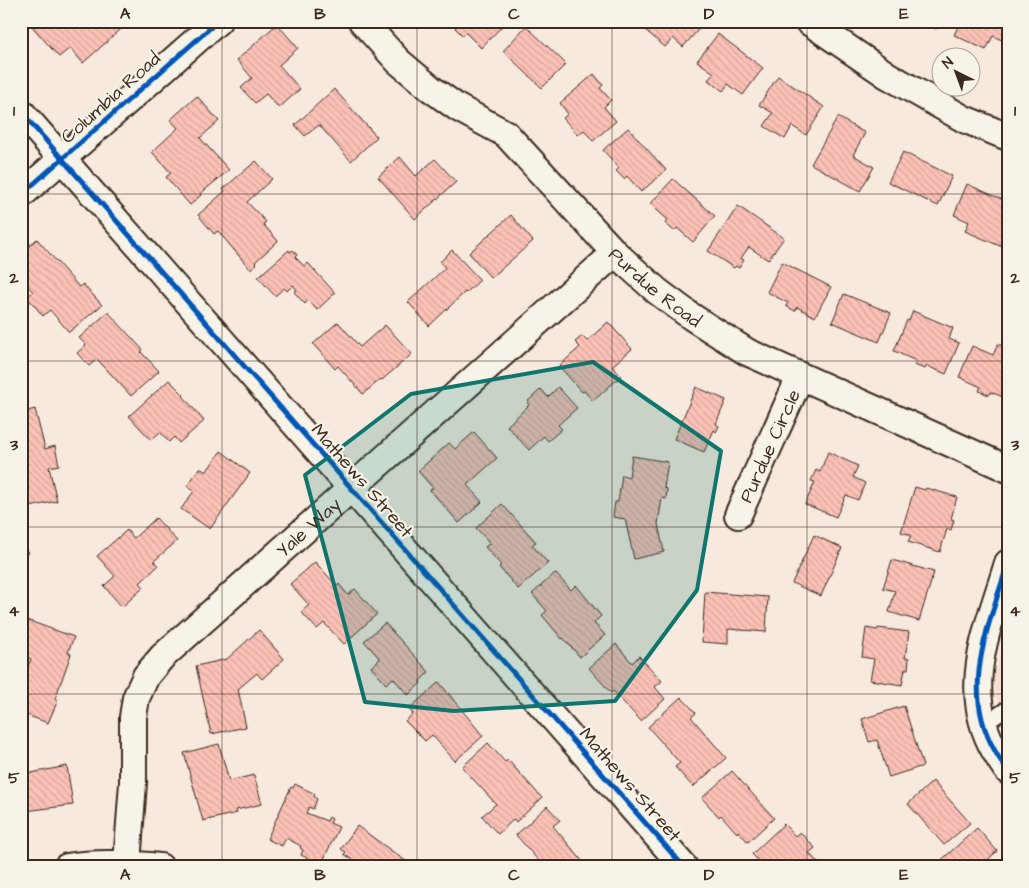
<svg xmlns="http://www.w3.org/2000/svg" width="1029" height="888" viewBox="0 0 1029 888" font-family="'Architects Daughter',sans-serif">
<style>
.built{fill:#f9ddd2}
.building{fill:url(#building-back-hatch);stroke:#3b2a1e}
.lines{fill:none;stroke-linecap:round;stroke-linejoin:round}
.service-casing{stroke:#3b2a1e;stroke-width:18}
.minor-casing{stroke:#3b2a1e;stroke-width:30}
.service{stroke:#f7f3e8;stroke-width:14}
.minor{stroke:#f7f3e8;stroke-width:26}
.cycleway-casing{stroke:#f7f3e8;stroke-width:8}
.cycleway{stroke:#0057b8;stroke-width:5}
.marked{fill:#0f766e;fill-opacity:0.2;stroke:#0f766e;stroke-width:4;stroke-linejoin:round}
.grid{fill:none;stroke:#3b2a1e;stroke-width:1;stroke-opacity:0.55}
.labels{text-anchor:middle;stroke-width:4.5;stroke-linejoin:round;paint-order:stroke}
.street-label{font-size:19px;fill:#3b2a1e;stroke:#f7f3e8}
.neatline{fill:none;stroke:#3b2a1e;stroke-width:2}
.grid-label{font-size:16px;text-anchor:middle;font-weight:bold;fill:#3b2a1e}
</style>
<defs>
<pattern id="building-back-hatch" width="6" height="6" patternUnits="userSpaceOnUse" patternTransform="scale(1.25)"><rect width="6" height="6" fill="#fcc1b7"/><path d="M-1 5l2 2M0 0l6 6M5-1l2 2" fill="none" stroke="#d9a69d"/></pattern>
</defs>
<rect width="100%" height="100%" fill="#f8e9de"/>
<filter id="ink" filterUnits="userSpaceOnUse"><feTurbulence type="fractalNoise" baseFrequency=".02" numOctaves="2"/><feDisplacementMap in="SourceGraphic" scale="10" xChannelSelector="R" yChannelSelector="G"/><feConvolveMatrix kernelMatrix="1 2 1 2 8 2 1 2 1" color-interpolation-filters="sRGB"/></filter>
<g filter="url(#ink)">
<!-- built -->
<path class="built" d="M1008 630V728L999 710 993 677Z"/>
<!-- building -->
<g class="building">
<path d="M33 21H76L79 25 84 21 129 22 83 63 70 48 59 57 30 24Z"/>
<path d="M454 21H501L504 24 481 48 466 33 463 36 455 28 458 25Z"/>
<path d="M650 21H704L705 22 683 47 673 38 665 47 644 29Z"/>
<path d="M923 21H941L936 29Z"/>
<path d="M961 21H1008V43L993 36 986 50 954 35Z"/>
<path d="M277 24 298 48 279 65 300 89 279 108 266 94 255 103 241 88 252 78 237 60Z"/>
<path d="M526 26 566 64 542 88 503 51Z"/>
<path d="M718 34 763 68 743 95 728 84 723 91 708 80 714 73 697 61Z"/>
<path d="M594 74 603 85 600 88 611 100 604 107 616 121 593 141 584 130 578 135 563 118 568 114 560 103Z"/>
<path d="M778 76 824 107 806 135 792 126 785 139 764 126 773 113 759 105Z"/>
<path d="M334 89 377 137 351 161 319 125 305 136 295 125Z"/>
<path d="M197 96 219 121 200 138 229 170 200 194 201 195 190 205 166 177 171 173 152 152 178 128 170 120Z"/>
<path d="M838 117 865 133 853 155 874 167 860 191 811 164Z"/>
<path d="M628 128 666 170 641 192 627 176 624 179 616 171 619 168 603 150Z"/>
<path d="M903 152 952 176 938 206 888 182Z"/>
<path d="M400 157 416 176 435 159 456 182 415 219 378 177Z"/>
<path d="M256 161 272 179 247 202 266 222 263 224 278 241 255 262 257 264 250 269 218 231 214 234 198 215 225 191 223 189Z"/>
<path d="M673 179 715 216 693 242 677 228 674 231 665 223 668 220 650 204Z"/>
<path d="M967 184 1008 202V233L1000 246 965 231 969 222 954 215Z"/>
<path d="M738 206 784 238 768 260 749 247 741 258 744 260 739 268 736 266 734 268 708 251Z"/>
<path d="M511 215 533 241 491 278 469 253Z"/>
<path d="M37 239 79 287 83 284 102 305 69 332 50 310 43 316 27 297 33 292 21 278V253Z"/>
<path d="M289 250 290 252 293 250 297 255 295 257 304 266 308 263 335 293 317 310 308 300 305 304 294 292 297 290 293 285 287 291 284 288 275 296 258 277Z"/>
<path d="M452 250 480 280 466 293 465 292 429 326 408 302 445 268 440 262Z"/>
<path d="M782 262 831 287 815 317 797 307 795 311 786 306 788 303 767 292Z"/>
<path d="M844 294 891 313 879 342 832 322Z"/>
<path d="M913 311 953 328 949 339 959 343 946 374 927 366 925 369 914 365 916 361 894 351 907 320 909 321Z"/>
<path d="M108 312 143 350 141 352 159 371 131 396 97 359 89 366 77 353 86 345 79 338Z"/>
<path d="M338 322 360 347 385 325 412 354 382 380 381 379 363 394 338 366 335 369 313 344Z"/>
<path d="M608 322 632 349 612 366 621 376 593 401 584 391 582 392 559 366 580 347 575 342 582 336 587 341Z"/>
<path d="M998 344 1008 348V399L991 392 989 395 979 391 981 387 959 377 972 346 993 355Z"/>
<path d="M169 380 184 395 183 396 204 421 179 443 174 437 169 442 160 432 151 440 129 416Z"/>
<path d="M558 387 577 408 558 425 562 429 548 441 544 436 529 450 507 426 529 405 527 402 541 389 548 397Z"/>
<path d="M696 387 726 400 716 424 719 426 716 432 714 430 704 452 674 439Z"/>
<path d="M35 409 45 449 55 446 59 465 49 467 57 501 21 509V413Z"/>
<path d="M474 432 497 458 467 485 482 502 459 523 430 490 433 488 418 471 449 443 455 449Z"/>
<path d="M221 451 250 473 210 529 181 509 194 491 187 486 200 468 206 472Z"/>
<path d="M828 452 858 466 853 477 865 483 858 500 846 495 836 517 805 504 815 482 811 481 816 470 820 472Z"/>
<path d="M632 456 668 462 664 488 667 489 666 499 662 498 658 524 664 552 634 559 625 519 613 517 615 502H618L622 475 629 477Z"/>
<path d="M915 487 925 490 926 488 957 497 951 519 954 520 951 530 947 529 940 552 908 542 911 535 901 532Z"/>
<path d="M502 504 536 542 532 545 548 563 518 589 499 567 501 565 485 547 490 543 476 528Z"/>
<path d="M156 518 177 541 154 561 158 566 140 583 144 587 122 607 104 586 115 576 97 556 127 530 134 538Z"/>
<path d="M814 535 842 548 821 596 792 583Z"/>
<path d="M21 543 29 552 21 559Z"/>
<path d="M892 560 934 572 919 621 889 612 895 591 883 588Z"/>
<path d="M315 562 337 586 339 584 348 595 355 589 377 614 344 644 324 623 317 629 301 612 309 605 290 584Z"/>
<path d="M555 573 571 590 576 585 601 616 594 623 605 635 580 657 563 638 562 639 542 615 547 611 532 594Z"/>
<path d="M705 592 768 597 766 632 728 629V644L702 642Z"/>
<path d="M21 618 74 637 68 652 71 654 55 699 58 700 48 723 21 713V681H22L31 659 22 656 26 648 21 647Z"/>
<path d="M385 623 429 672 420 681 421 683 408 695 393 678 386 684 371 667 380 659 364 641Z"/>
<path d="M866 628 877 630 878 628 909 632 905 658H909L908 669H905L902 685 870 680 874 659 862 657Z"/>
<path d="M259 630 284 659 262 679 257 673 238 689 246 727 211 734 196 666 227 659Z"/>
<path d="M616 644 632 663 639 656 662 681 655 687 665 699 641 721 613 691 611 693 589 668Z"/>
<path d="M439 682 483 736 455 761 432 735 425 741 405 721 413 714 409 709Z"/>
<path d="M681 697 696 713 691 717 726 758 693 787 675 767 680 763 648 727Z"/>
<path d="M904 706 923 766 889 777 877 740 869 742 862 719Z"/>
<path d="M488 743 505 762 508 760 542 798 516 822 514 819 498 834 482 816 496 804 462 767Z"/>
<path d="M219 744 229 781 254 775 262 804 236 810 237 813 203 821 184 753Z"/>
<path d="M67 766 73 805 25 811 24 809H21V775Z"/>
<path d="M732 771 774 818 748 842 738 831 737 833 721 815 719 817 702 798Z"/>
<path d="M933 781 970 823 944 845 908 804Z"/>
<path d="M295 784 315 794 314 797 317 799 313 809 309 807 306 813 327 821 329 817 332 819 330 823 339 827 321 865 301 855 303 850 300 848 301 846 286 838 282 846 267 839 291 787 293 788Z"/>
<path d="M547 806 560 820 553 826 584 863 580 867H544L516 835Z"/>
<path d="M784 824 795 836 800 832 815 848 809 853 822 867H764L752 854Z"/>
<path d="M357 826 414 867H350L354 861 344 854 346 852 341 849Z"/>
<path d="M977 828 997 851 980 867H939L937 864Z"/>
</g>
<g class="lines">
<defs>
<path id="service" d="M983 725 1008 708"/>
<g id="minor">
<path id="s1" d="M362 21 398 61 430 88 458 108 506 134 615 253 657 291 692 317 747 352 1008 469"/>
<path d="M808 21 887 75 964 119 1008 137"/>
<path d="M21 112 684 867"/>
<path d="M21 195 218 21"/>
<path id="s2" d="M738 515 800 377"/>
<path d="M1008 563C989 626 959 689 995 751 999 758 1003 765 1008 771"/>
<path id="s3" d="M127 863 133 783V717L136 698 146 676 162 657 615 253"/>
<path d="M67 867C98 862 129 864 160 867"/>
</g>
</defs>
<!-- service casing -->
<use href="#service" class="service-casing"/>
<!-- minor casing -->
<use href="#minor" class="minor-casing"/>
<!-- service -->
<use href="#service" class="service"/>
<!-- minor -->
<use href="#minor" class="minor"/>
<defs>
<g id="cycleway">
<path d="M21 112 684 867"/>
<path d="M21 195 218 21"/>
<path d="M1008 563C989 626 959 689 995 751 999 758 1003 765 1008 771"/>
</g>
</defs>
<!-- cycleway casing -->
<use href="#cycleway" class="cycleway-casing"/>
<!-- cycleway -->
<use href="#cycleway" class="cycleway"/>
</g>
</g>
<!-- marked area -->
<path class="marked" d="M593 362 721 451 697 590 615 701 454 711 365 702 305 475 411 394Z"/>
<!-- grid -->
<path class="grid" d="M222 21V867M417 21V867M612 21V867M807 21V867M21 194H1008M21 361H1008M21 527H1008M21 694H1008"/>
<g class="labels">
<!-- street labels -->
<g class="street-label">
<text transform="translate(110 97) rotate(-42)" y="7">Columbia Road</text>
<text dy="7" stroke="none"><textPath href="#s1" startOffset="399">Purdue Road</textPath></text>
<text dy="7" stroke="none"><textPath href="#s2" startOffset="76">Purdue Circle</textPath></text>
<text transform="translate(363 480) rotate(49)" y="7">Mathews Street</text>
<text dy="7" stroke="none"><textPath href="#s3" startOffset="410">Yale Way</textPath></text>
<text transform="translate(631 784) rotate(49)" y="7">Mathews Street</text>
</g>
</g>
<!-- margin -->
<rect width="1029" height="888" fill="none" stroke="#f7f3e8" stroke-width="55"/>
<!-- north arrow -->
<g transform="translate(956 72) rotate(318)"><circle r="24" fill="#f7f3e8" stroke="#aca397"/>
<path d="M0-4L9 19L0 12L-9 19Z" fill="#3b2a1e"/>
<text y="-8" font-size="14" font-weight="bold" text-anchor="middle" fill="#3b2a1e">N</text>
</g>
<rect x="28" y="28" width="974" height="832" class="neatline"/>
<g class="grid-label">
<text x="125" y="19">A</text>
<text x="320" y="19">B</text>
<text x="514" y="19">C</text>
<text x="709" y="19">D</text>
<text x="904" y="19">E</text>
<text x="14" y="116">1</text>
<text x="1015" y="116">1</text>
<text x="14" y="283">2</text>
<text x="1015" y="283">2</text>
<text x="14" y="450">3</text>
<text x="1015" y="450">3</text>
<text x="14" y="616">4</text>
<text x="1015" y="616">4</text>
<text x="14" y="783">5</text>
<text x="1015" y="783">5</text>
<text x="125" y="880">A</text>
<text x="320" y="880">B</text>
<text x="514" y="880">C</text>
<text x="709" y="880">D</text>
<text x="904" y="880">E</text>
</g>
</svg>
